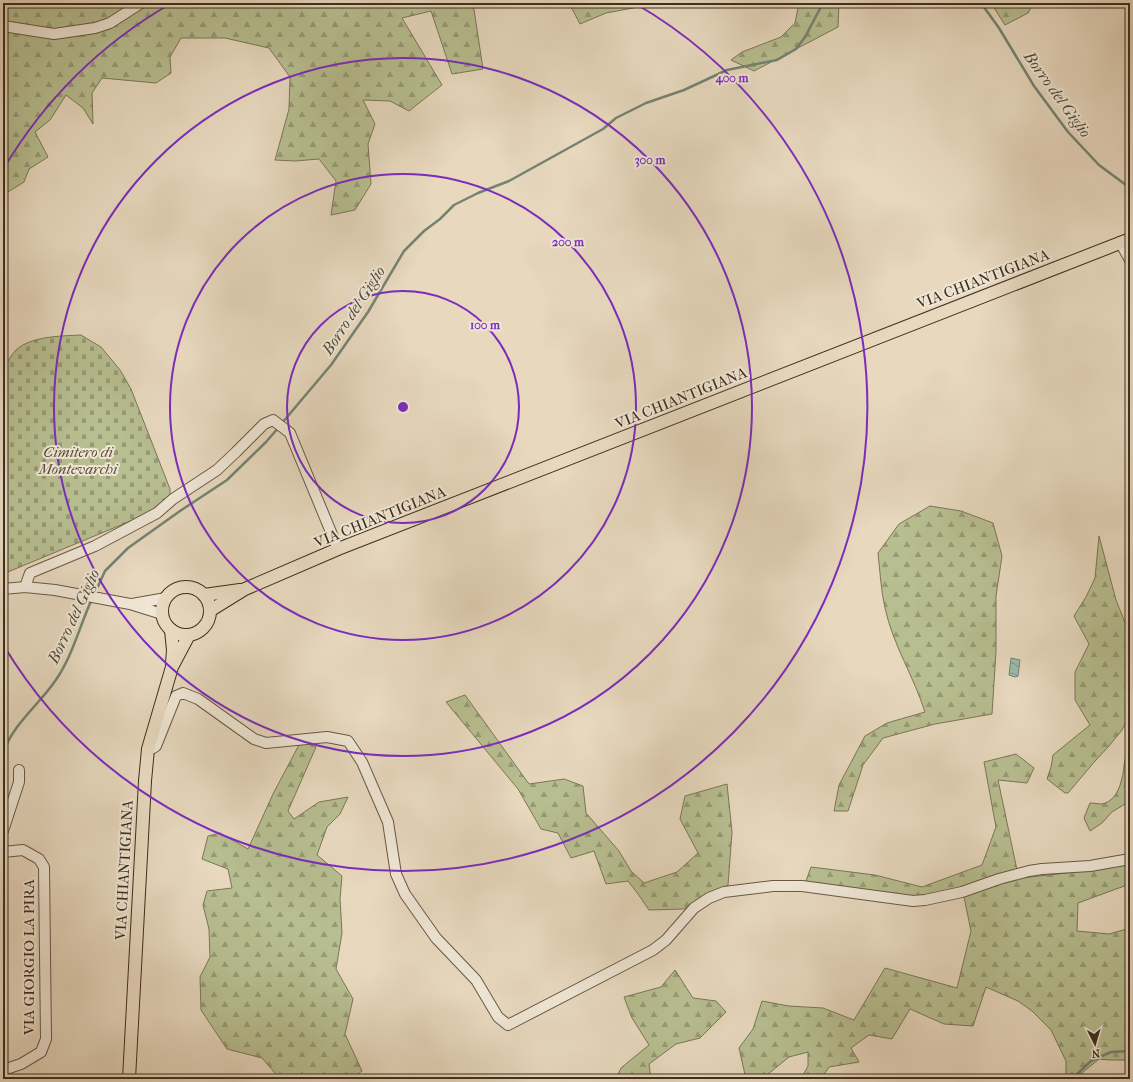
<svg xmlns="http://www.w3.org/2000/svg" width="1133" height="1082" viewBox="0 0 1133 1082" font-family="'IM FELL French Canon',serif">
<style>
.forest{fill:url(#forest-firs);stroke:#7b7657}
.cemetery{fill:url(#cemetery-stones);stroke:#7b7657}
.water{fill:url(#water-waves);stroke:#748373}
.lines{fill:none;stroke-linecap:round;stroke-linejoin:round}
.stream{stroke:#748373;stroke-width:2.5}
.minor-casing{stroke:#695846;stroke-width:12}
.major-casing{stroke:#3f2e1e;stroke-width:14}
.minor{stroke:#efe6d5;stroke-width:10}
.major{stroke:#e7d8be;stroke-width:12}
.ring{fill:none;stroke:#7b2cbf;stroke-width:2}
.labels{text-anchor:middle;stroke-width:4;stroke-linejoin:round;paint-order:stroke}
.street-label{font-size:15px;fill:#3f2e1e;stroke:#efe6d5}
.park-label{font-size:15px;font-style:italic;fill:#574b35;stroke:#efe6d5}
.water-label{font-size:16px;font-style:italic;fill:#514a3a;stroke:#efe6d5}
.centre{fill:#7b2cbf;stroke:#efe6d5;stroke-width:2}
.ring-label{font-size:12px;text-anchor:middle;font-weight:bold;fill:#7b2cbf;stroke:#efe6d5;stroke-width:4;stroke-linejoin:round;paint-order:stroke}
</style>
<defs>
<pattern id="forest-firs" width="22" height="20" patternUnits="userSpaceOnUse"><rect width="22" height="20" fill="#b7be90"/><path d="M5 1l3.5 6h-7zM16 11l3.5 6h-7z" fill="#969b75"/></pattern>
<pattern id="cemetery-stones" width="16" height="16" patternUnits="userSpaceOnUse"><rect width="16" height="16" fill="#b7be90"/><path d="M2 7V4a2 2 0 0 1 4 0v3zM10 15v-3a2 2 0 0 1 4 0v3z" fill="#969b75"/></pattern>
<pattern id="water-waves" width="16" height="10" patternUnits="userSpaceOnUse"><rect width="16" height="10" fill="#98bbab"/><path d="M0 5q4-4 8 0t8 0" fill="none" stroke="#7d988b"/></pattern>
</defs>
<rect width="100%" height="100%" fill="#e7d8be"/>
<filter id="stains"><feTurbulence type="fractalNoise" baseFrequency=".005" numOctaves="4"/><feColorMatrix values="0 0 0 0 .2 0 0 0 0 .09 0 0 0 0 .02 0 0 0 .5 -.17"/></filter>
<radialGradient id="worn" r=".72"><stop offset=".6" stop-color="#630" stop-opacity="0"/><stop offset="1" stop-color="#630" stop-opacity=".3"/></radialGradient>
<!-- forest -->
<g class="forest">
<path d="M3 3H473L483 69 452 74 431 11 402 18 442 85 409 111 390 101 363 100 375 124 368 144 371 184 355 210 331 215 336 181 319 159 295 161 275 160 289 109 290 77 269 48 225 38H181L170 57 171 73 156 83 102 78 92 93 93 124 83 108 66 95 50 120 35 132 48 157 29 169 24 182 3 195Z"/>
<path d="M569 3H660L606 13 580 24Z"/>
<path d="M799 3H839L838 27 754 71 731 60 742 52 781 37 795 23Z"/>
<path d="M991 3H1034L1028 13 1005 25Z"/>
<path d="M930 506 961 511 993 523 1002 556 996 596V651L992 714 935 724 883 738 863 765 848 811H834L839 785 865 736 887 723 925 712C914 677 893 645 885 608 881 591 880 571 878 553L899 524Z"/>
<path d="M1099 536 1116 600 1130 635V714L1122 730 1109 746 1096 760 1068 793H1065L1047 779 1051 767 1053 755 1090 725 1075 700V672L1089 644 1074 616 1086 597 1095 578Z"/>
<path d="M465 695 529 784 564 779 583 786 586 813 619 851 631 871 644 883 677 872 698 853 680 819 685 796 727 784 732 832 728 885 684 909 649 910 638 894 628 881 606 884 594 851 571 858 558 833 541 829 518 789 446 702Z"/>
<path d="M301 741 316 747 288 811 294 819 319 802 348 797 340 814 327 827 317 855 342 876 340 899 342 933 336 969 353 999 345 1034 362 1071 351 1079H280L262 1058 227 1049 201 1010 200 977 210 957 209 929 203 905 207 891 232 888 228 869 202 859 208 836 220 833 248 849 273 794Z"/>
<path d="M1016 754 1034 768 1027 783 998 780 1017 870 1021 878 1094 870 1130 863 1127 885 1078 903 1077 931 1109 934 1127 929 1130 938V1060H1109L1099 1059 1077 1077 1066 1078V1061L1051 1030 1032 1011 1018 1001 986 987 973 1026 944 1024 910 1009 892 1039 869 1035 851 1048 859 1062 829 1067 821 1079H801L808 1066V1052L789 1057 762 1079H746L739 1048 753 1029 762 1001 789 1006 823 1008 854 1020 885 968 957 988 971 931 964 897 898 898 806 881 811 867 875 875 922 887 982 865 996 827 984 762Z"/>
<path d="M1125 759 1130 761V801L1112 812 1102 823 1090 831 1084 818 1090 803C1093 803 1099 804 1102 804 1121 800 1123 774 1125 759Z"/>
<path d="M675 970 693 998 716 1001 726 1012 700 1038 676 1044 649 1064 651 1079H616L621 1068 649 1045 632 1018 624 997 661 987Z"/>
</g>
<!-- cemetery -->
<path class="cemetery" d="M81 335 101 347 120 370 131 389 170 489V497L159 507 145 515 3 574V372C6 365 10 356 16 350 31 336 62 336 81 335Z"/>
<!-- water -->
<path class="water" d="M1011 658 1020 660 1018 676 1015 677 1009 675Z"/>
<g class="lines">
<!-- stream -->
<g class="stream">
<path d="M981 3 999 28 1034 86 1068 132 1099 165 1126 185H1130"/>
<path d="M282 423 331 365 368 312 404 251 424 231 440 219 454 205 478 193 509 181 603 129 616 118 646 103 684 90 727 70 777 60 796 49 805 37 823 3"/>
<path d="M94 595 105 571 128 548 180 511 227 480 266 442 279 427"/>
<path d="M3 753C12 726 37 706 53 684 72 659 79 627 92 599"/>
<path d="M1072 1079 1091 1061 1111 1052 1130 1051"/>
</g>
<defs>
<g id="minor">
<path d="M3 26 54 34 95 28 110 23 141 3"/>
<path d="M1120 242 1130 260"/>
<path d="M25 587 30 573 95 546 157 513 173 499 217 470 236 452 264 424 273 420 290 433 338 549"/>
<path d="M3 589 25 587 55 590 130 604 162 614"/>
<path d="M132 604 166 598"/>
<path d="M148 749 153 748 156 746 176 696 183 693 198 699 254 739 266 743 327 737 348 741 362 762 388 822 396 874 405 894 436 938 476 980 498 1017 508 1025 653 950 666 940 694 908 709 898 724 892 773 886H802L913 901 925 900 962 892 999 879 1029 871 1042 869 1090 866 1130 859"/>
<path d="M3 831 19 782V770"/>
<path d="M3 852 23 850 39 859 44 867 46 1039 41 1052 21 1064 3 1070"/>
</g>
<g id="major">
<circle cx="186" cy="611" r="24"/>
<path d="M204 595 240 590"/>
<path d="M211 610 245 589 338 549 1130 239"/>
<path d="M171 630 173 650 172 663"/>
<path d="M129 1079 145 781 148 749 172 667 189 635"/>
</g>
</defs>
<!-- minor casing -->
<use href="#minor" class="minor-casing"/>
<!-- major casing -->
<use href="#major" class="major-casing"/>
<!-- minor -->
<use href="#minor" class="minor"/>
<!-- major -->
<use href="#major" class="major"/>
</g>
<!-- distance rings -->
<g class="ring">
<circle cx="403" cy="407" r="116"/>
<circle cx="403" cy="407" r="233"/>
<circle cx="403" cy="407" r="349"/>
<path d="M4 168A465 465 0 0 1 170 4M636 4A465 465 0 1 1 4 646"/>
</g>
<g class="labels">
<!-- street labels -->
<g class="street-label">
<text transform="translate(983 279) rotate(-21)" y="5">VIA CHIANTIGIANA</text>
<text transform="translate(681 398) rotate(-22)" y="5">VIA CHIANTIGIANA</text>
<text transform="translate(380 517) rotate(-22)" y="5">VIA CHIANTIGIANA</text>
<text transform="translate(124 870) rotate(-87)" y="5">VIA CHIANTIGIANA</text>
<text transform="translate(29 957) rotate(-90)" y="5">VIA GIORGIO LA PIRA</text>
</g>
<!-- park labels -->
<g class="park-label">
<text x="78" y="457">Cimitero di<tspan x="78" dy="17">Montevarchi</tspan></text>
</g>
<!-- water labels -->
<g class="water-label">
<text transform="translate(1058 94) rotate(54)" y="6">Borro del Giglio</text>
<text transform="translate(353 310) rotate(-57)" y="6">Borro del Giglio</text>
<text transform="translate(73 616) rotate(-65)" y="6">Borro del Giglio</text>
</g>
</g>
<circle cx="403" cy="407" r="6" class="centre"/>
<g class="ring-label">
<text x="732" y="82">400 m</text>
<text x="650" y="164">300 m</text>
<text x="568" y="246">200 m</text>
<text x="485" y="329">100 m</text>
</g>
<!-- margin -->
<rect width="1133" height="1082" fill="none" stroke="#e7d8be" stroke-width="16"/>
<rect x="4" y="4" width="1125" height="1074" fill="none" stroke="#3f2e1e" stroke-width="2"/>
<rect x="8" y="8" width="1117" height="1066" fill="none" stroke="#3f2e1e"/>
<!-- north arrow -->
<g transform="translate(1095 1044) rotate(175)" stroke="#efe6d5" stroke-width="3" paint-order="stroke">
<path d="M0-3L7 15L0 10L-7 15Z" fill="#3f2e1e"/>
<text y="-6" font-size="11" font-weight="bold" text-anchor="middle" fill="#3f2e1e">N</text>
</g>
<rect width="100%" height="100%" filter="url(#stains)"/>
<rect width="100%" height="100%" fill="url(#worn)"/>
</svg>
